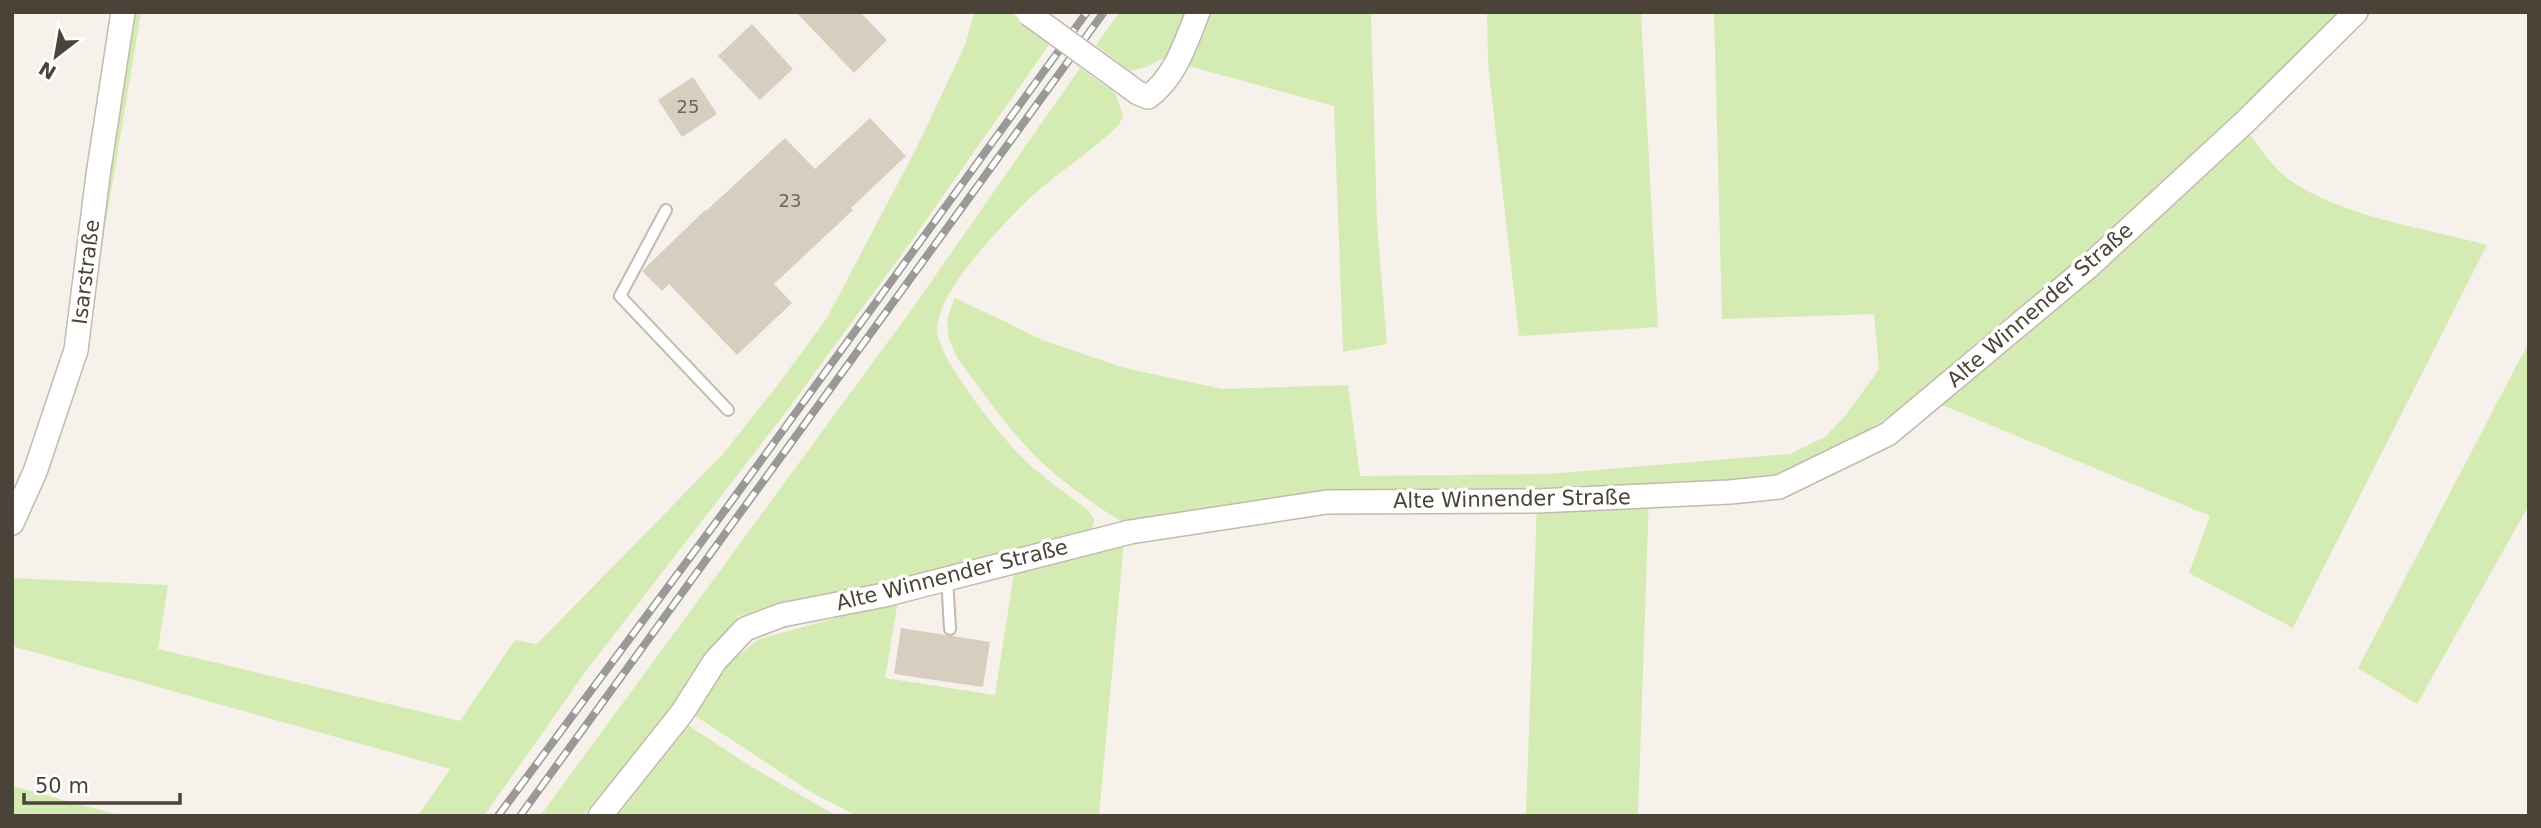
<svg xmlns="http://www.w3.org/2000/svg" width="2541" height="828" viewBox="0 0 2541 828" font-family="'DejaVu Sans',sans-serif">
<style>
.green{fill:#d4ebb3}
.building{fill:#d8cec0}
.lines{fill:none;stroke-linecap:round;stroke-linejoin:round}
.lane-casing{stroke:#c2baad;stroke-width:14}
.street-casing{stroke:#c2baad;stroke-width:26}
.lane{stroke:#fff;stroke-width:10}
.street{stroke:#fff;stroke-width:23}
.rail-casing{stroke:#999;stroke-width:8}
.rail{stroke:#fff;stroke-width:5;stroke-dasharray:16;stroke-linecap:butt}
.street-bridge-casing{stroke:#c2baad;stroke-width:26;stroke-linecap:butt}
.street-bridge{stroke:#fff;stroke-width:23}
.labels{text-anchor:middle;stroke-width:7;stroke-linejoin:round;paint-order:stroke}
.number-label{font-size:18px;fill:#6e665a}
.street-label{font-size:21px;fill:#4b4338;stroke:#fff}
</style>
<rect width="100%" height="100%" fill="#f6f2eb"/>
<!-- green -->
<g class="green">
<path d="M133 12H141L84 354 80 348Z"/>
<path d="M974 12H1011L1049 45 910 243 786 412 586 671 484 816H418L450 769 12 646V578L168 585 158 649 460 721 515 640 537 644 723 454 777 386 827 318 918 145 966 43Z"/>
<path d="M1120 12H1186L1170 55 1146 67 1130 71 1096 45Z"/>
<path d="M1210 12H1371L1377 224 1387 344 1343 352 1334 106 1185 65Z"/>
<path d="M1487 12H1641L1658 327 1519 336 1488 64Z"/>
<path d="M1714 12H2345L2153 200 1937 384 1850 442 1778 480 1130 527C1094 505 1051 475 1024 444 1000 418 979 387 958 359 945 334 944 323 955 298L1045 341 1125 368 1222 389 1348 385 1360 476 1548 474 1790 454 1825 437 1846 415 1879 369 1874 314 1722 319Z"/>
<path d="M1080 68 1115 93 1123 115 1119 125C1092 151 1060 171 1032 196 1004 223 938 290 937 329 936 357 1006 444 1029 464 1047 480 1068 495 1088 510L1094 519 1092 532 1085 536 738 616 669 715 583 816H540L912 309Z"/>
<path d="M2248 132C2260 148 2272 166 2287 178 2335 215 2428 229 2487 245L2293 628 2189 573 2210 516 1935 402 2013 347Z"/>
<path d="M2529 342V505L2417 704 2358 668Z"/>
<path d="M1649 497 1638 816H1526L1537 501Z"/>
<path d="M1124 542 1099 816H857L811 792 691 713 726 665 759 639 898 601 885 678 995 695 1015 567Z"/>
<path d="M685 723 750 766 837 816H612Z"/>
<path d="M12 786 123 816H12Z"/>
</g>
<!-- building -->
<g class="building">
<path d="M796 12H860L887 40 854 73Z"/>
<path d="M752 24 793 69 760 100 718 56Z"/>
<path d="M693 77 717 114 682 137 658 100Z"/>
<path d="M870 118 906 156 851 208 853 210 774 284 792 303 737 355 669 284 662 291 642 271 705 210 706 211 785 138 815 169Z"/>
<path d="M901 628 990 642 983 687 894 674Z"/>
</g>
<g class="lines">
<defs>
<g id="lane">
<path d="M666 210 620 296 728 410"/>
<path d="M947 577 950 629"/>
</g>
<g id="street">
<path d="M1116 77 1138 93 1148 97C1175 78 1186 42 1198 12"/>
<path d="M12 523 35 472 76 350 98 175 123 12"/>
<path d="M600 816 682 713 715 661 745 629 782 615 884 595 1130 532 1327 502 1537 501 1730 492 1779 487 1888 434 2088 267 2246 121 2356 12"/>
</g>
</defs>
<!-- lane casing -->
<use href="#lane" class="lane-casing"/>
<!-- street casing -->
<use href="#street" class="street-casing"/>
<!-- lane -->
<use href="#lane" class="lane"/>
<!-- street -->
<use href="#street" class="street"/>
<defs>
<g id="rail">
<path d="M498 816 728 506 1087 12"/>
<path d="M520 816 1104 12"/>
</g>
</defs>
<!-- rail casing -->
<use href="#rail" class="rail-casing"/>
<!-- rail -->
<use href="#rail" class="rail"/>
<defs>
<path id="street-bridge" d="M1029 14 1116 77"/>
</defs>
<!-- street-bridge casing -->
<use href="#street-bridge" class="street-bridge-casing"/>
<!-- street-bridge -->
<use href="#street-bridge" class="street-bridge"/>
</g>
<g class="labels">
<!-- number labels -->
<g class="number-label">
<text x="688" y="113">25</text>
<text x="790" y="207">23</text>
</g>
<!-- street labels -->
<g class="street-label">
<text transform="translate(86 272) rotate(-83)" y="7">Isarstraße</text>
<text transform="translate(2040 305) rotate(-41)" y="7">Alte Winnender Straße</text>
<text transform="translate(1512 499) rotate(-1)" y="7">Alte Winnender Straße</text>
<text transform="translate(952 575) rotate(-14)" y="7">Alte Winnender Straße</text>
</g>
</g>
<!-- border -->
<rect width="2541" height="828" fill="none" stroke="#4b4338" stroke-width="28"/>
<!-- north arrow -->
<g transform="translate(56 56) rotate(211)" stroke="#ffffff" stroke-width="5" paint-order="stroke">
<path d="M0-5L12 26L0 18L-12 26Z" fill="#4b4338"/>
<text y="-10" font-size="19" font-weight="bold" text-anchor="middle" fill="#4b4338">N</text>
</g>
<!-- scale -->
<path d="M24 793v10h156v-10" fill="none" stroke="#4b4338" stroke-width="3.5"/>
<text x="35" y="793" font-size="21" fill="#4b4338" stroke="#ffffff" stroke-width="5" paint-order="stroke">50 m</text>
</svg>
